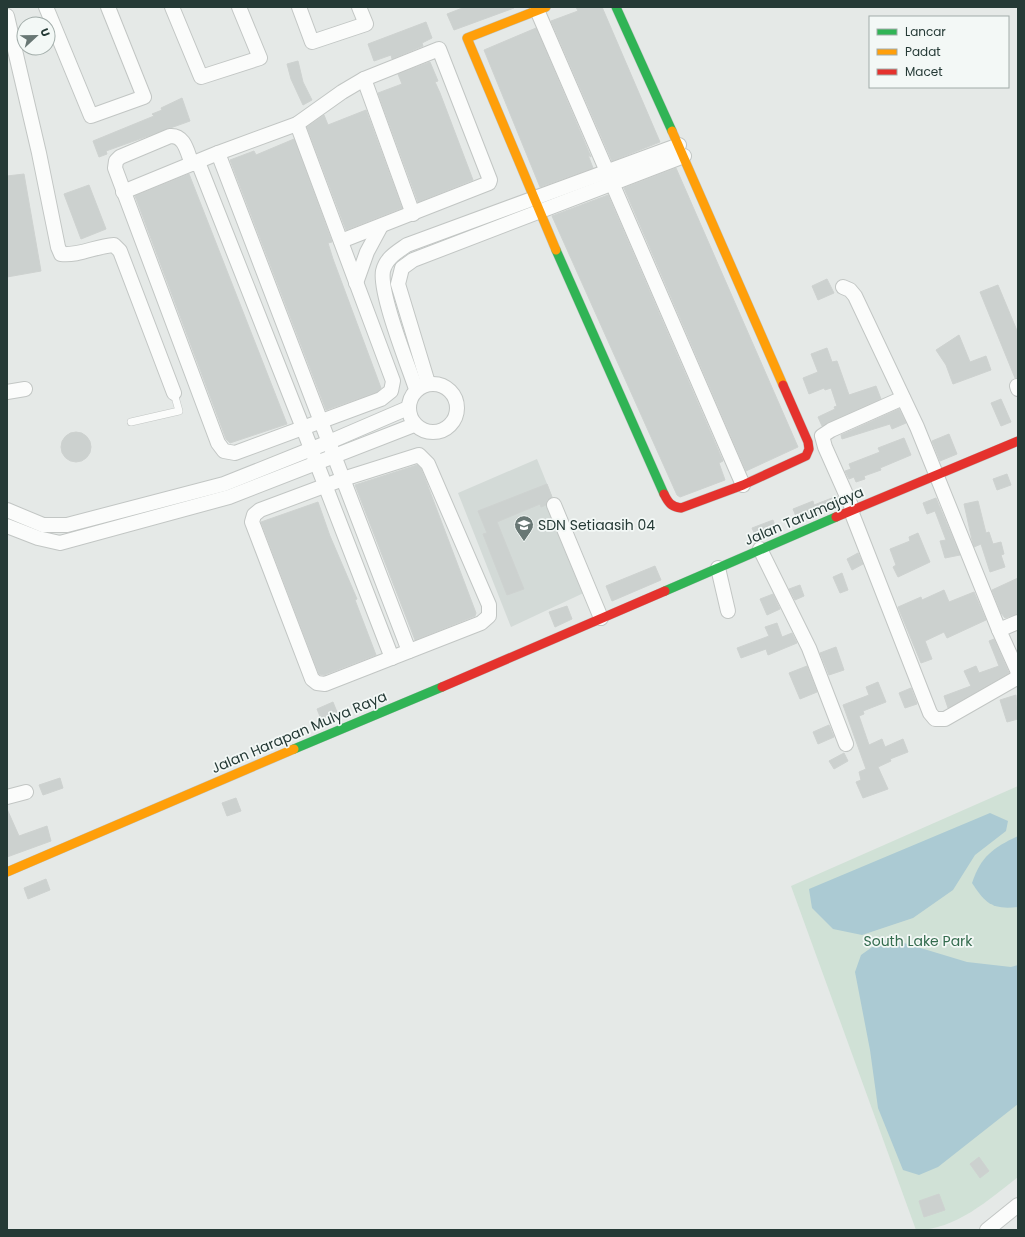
<svg xmlns="http://www.w3.org/2000/svg" width="1025" height="1237" viewBox="0 0 1025 1237" font-family="Poppins,sans-serif">
<style>
.built{fill:#d3dad7}
.green{fill:#d0e1d6}
.water{fill:#abcad3}
.building{fill:#ccd1cf;stroke:#ced2d0}
.lines{fill:none;stroke-linecap:round;stroke-linejoin:round}
.lane-casing{stroke:#c2c6c4;stroke-width:8}
.street-casing{stroke:#c2c6c4;stroke-width:16}
.fast-casing{stroke:#bfc5c3;stroke-width:10}
.slow-casing{stroke:#bfc5c3;stroke-width:10}
.jam-casing{stroke:#bfc5c3;stroke-width:10}
.lane{stroke:#fbfcfb;stroke-width:7}
.street{stroke:#fbfcfb;stroke-width:14}
.fast{stroke:#30b455;stroke-width:9}
.slow{stroke:#ff9f0a;stroke-width:9}
.jam{stroke:#e5322d;stroke-width:9}
.labels{text-anchor:middle;stroke-width:3.5;stroke-linejoin:round;paint-order:stroke}
.street-label{font-size:14px;fill:#253a36;stroke:#f3f8f6}
.poi-label{font-size:14px;fill:#253a36;stroke:#f3f8f6;text-anchor:start}
.park-label{font-size:14px;fill:#346c4e;stroke:#f3f8f6}
</style>
<rect width="100%" height="100%" fill="#e5e9e7"/>
<!-- built -->
<path class="built" d="M537 459 590 590 511 627 458 493Z"/>
<!-- green -->
<path class="green" d="M1018 786V1177C988 1200 956 1230 916 1230L791 886Z"/>
<!-- water -->
<g class="water">
<path d="M990 813 1008 821 1006 831 975 855 953 890 913 918 862 935 833 929 812 908 809 889Z"/>
<path d="M1018 836V907C992 910 985 903 972 883 981 856 993 848 1018 836Z"/>
<path d="M882 940 904 943 967 962 1011 967 1018 965V1104L938 1167 919 1175 903 1170 878 1108 870 1050 855 972 861 955Z"/>
</g>
<!-- building -->
<g class="building">
<path d="M465 7H513L514 8 454 30 447 14Z"/>
<path d="M576 7H602L660 142 612 161 551 21 578 11Z"/>
<path d="M426 22 432 38 422 43 423 46 392 59 391 55 374 61 368 44Z"/>
<path d="M536 28 591 157 588 155 593 168 540 187 484 50Z"/>
<path d="M298 61 303 82 312 100 303 105 291 79 287 64Z"/>
<path d="M430 62 438 81 435 82 440 93 473 180 418 202 378 93 402 84 398 74Z"/>
<path d="M182 98 190 121 106 151 107 154 99 157 93 141 154 116 152 114 162 110 161 108Z"/>
<path d="M366 110 402 208 346 230 307 127 324 115 328 125Z"/>
<path d="M294 139 332 242 328 243 333 259 381 388 377 392 326 410 230 160 254 151 256 155Z"/>
<path d="M676 168 798 447 746 471 624 188Z"/>
<path d="M24 174 41 271 7 277V176Z"/>
<path d="M189 174 287 424 230 443 226 439 135 196Z"/>
<path d="M89 185 106 229 81 239 64 194Z"/>
<path d="M608 195 723 461 719 463 725 480 680 497 677 495 552 216Z"/>
<path d="M827 279 834 293 818 300 812 286Z"/>
<path d="M998 285 1018 333V378H1015L980 292Z"/>
<path d="M959 335 970 362 986 356 991 370 953 384 946 365 936 350Z"/>
<path d="M827 348 832 362 837 361 849 395 876 386 881 399 822 426 818 417 835 409 834 407 837 406 831 388 825 390 824 388 809 394 803 378 818 372 811 354Z"/>
<path d="M1001 399 1011 422 1001 426 991 403Z"/>
<path d="M899 409 906 423 892 429 890 424 842 439 841 435Z"/>
<circle cx="76" cy="447" r="15"/>
<path d="M949 434 957 454 940 461 932 441Z"/>
<path d="M904 438 911 455 880 468 881 470 864 476 865 479 856 482 854 477 849 479 845 471 851 469 849 464 880 452 878 448Z"/>
<path d="M417 465 421 469 426 481 476 613 475 616 415 640 355 485Z"/>
<path d="M1007 474 1011 485 997 490 993 479Z"/>
<path d="M547 484 552 497 547 500 546 505 541 507 540 504 497 522 524 589 507 595 483 534 487 533 478 511Z"/>
<path d="M837 496 841 503 798 521 793 509 813 501 814 505Z"/>
<path d="M936 498 960 555 945 558 940 541 946 540 935 511 927 514 923 503Z"/>
<path d="M978 501 986 533 989 532 993 544 1001 542 1004 554 1001 555 1005 567 990 572 981 544 974 547 972 540 964 504Z"/>
<path d="M318 502 330 536 357 599 355 600 376 655 324 675 319 674 261 522Z"/>
<path d="M773 520 777 531 757 540 752 528Z"/>
<path d="M918 533 930 562 898 577 893 567 896 565 890 549 910 541 909 537Z"/>
<path d="M858 553 863 564 852 570 847 559Z"/>
<path d="M655 566 661 580 612 601 606 586Z"/>
<path d="M842 573 848 590 840 593 833 577Z"/>
<path d="M1018 578V614L1005 618 1001 613 992 590Z"/>
<path d="M800 585 804 596 795 600 789 589Z"/>
<path d="M944 590 949 602 974 592 986 620 947 638 944 632 925 641 932 659 921 663 898 607 921 597 922 600Z"/>
<path d="M773 594 780 609 767 615 760 599Z"/>
<path d="M567 606 572 619 555 627 549 612Z"/>
<path d="M777 623 782 637 792 633 797 643 768 655 766 649 741 658 737 648 769 636 765 627Z"/>
<path d="M994 639 1009 673 948 708 944 696 971 686 964 671 976 666 979 673 999 666 989 641Z"/>
<path d="M836 647 844 670 829 675 820 653Z"/>
<path d="M807 666 817 692 800 699 789 673Z"/>
<path d="M878 682 886 702 863 711 864 714 859 716 869 745 882 739 885 747 903 739 908 752 890 759 891 761 878 767 888 789 863 798 856 782 861 780 859 772 866 769 843 705 869 695 866 687Z"/>
<path d="M911 688 917 704 905 708 899 693Z"/>
<path d="M1016 695 1018 719 1007 722 1000 700Z"/>
<path d="M333 702 337 712 321 719 317 709Z"/>
<path d="M829 725 834 737 818 744 813 732Z"/>
<path d="M844 753 848 761 834 769 829 761Z"/>
<path d="M60 778 63 788 43 795 39 785Z"/>
<path d="M236 798 241 811 227 816 222 803Z"/>
<path d="M7 809 19 836 47 826 51 841 7 857Z"/>
<path d="M46 879 50 890 28 899 24 888Z"/>
<path d="M979 1157 989 1171 980 1178 970 1164Z"/>
<path d="M939 1194 945 1210 924 1217 919 1201Z"/>
</g>
<g class="lines">
<defs>
<path id="lane" d="M131 422 179 411 174 393"/>
<g id="street">
<path d="M46 7 91 116 144 97 108 7"/>
<path d="M172 7 201 77 260 58 239 7"/>
<path d="M299 7 312 42 366 24 359 7"/>
<path d="M537 10 743 485"/>
<path d="M7 16 39 153 58 247 61 254C79 256 96 246 114 245L120 251 174 393"/>
<path d="M364 79 413 214"/>
<path d="M218 153 409 651"/>
<path d="M198 162 303 428 392 658"/>
<path d="M192 164C187 152 185 135 170 136L120 157 116 161 115 168 218 443 224 451 235 453 381 399 391 391 393 381 297 124"/>
<path d="M123 192 218 153 297 124 342 92 364 79 439 49 490 180 489 183 341 241"/>
<path d="M356 283 367 252 381 226"/>
<path d="M843 287 850 290 855 296 917 427 999 630 1017 670 1018 675 1015 679 945 719H935L930 713 851 511"/>
<path d="M428 383 398 284 402 268 413 260 684 156"/>
<circle cx="433" cy="408" r="24"/>
<path d="M1017 386 1018 389"/>
<path d="M416 389C408 365 379 293 383 271 386 258 397 252 407 245L679 145"/>
<path d="M7 392 25 389"/>
<path d="M419 455 428 464 489 605V616L481 623 325 684 317 683 312 679 252 522 254 515 260 510 343 479Z"/>
<path d="M554 505 601 618"/>
<path d="M7 510 43 525H67L224 484 329 442 408 408"/>
<path d="M853 510 825 447 822 436 831 430 903 398"/>
<path d="M7 526 38 538 60 543 229 497 414 425"/>
<path d="M760 549 809 648 846 744"/>
<path d="M718 568 728 611"/>
<path d="M999 630 1018 622"/>
<path d="M7 797 26 792"/>
<path d="M987 1230 1018 1205"/>
</g>
<g id="fast">
<path d="M616 7 672 131"/>
<path d="M556 250 664 494"/>
<path d="M665 591 836 517"/>
<path d="M294 749 442 687"/>
</g>
<g id="slow">
<path d="M546 7 467 38 556 250"/>
<path d="M672 131 783 385"/>
<path d="M7 872 294 749"/>
</g>
<g id="jam">
<path d="M664 494C668 502 671 507 681 508L743 485 806 456 809 449 808 442 783 385"/>
<path d="M836 517 1018 441"/>
<path d="M442 687 665 591"/>
</g>
</defs>
<!-- lane casing -->
<use href="#lane" class="lane-casing"/>
<!-- street casing -->
<use href="#street" class="street-casing"/>
<!-- fast casing -->
<use href="#fast" class="fast-casing"/>
<!-- slow casing -->
<use href="#slow" class="slow-casing"/>
<!-- jam casing -->
<use href="#jam" class="jam-casing"/>
<!-- lane -->
<use href="#lane" class="lane"/>
<!-- street -->
<use href="#street" class="street"/>
<!-- fast -->
<use href="#fast" class="fast"/>
<!-- slow -->
<use href="#slow" class="slow"/>
<!-- jam -->
<use href="#jam" class="jam"/>
</g>
<!-- icons -->
<defs>
<symbol id="school-pin" viewBox="-11 -11 22 30"><path d="M0 17L-7.5 6A9.5 9.5 0 1 1 7.5 6Z" fill="#687774" stroke="#f3f8f6"/><path d="M0-5L7-2L0 1L-7-2ZM-4 1L0 2.5L4 1V4Q0 6-4 4Z" fill="#fff"/></symbol>
</defs>
<g fill-rule="evenodd">
<use href="#school-pin" x="513" y="514" width="22" height="30"/>
</g>
<g class="labels">
<!-- street labels -->
<g class="street-label">
<text transform="translate(804 516) rotate(-23)" y="5">Jalan Tarumajaya</text>
<text transform="translate(299 732) rotate(-23)" y="5">Jalan Harapan Mulya Raya</text>
</g>
<!-- poi labels -->
<g class="poi-label">
<text x="538" y="530">SDN Setiaasih 04</text>
</g>
<!-- park labels -->
<g class="park-label">
<text x="918" y="946">South Lake Park</text>
</g>
</g>
<!-- border -->
<rect width="1025" height="1237" fill="none" stroke="#253a36" stroke-width="16"/>
<!-- legend -->
<rect x="869" y="16" width="140" height="72" fill="#f3f8f6" stroke="#a1aca9"/>
<rect x="877" y="29" width="20" height="6" fill="#30b455" stroke="#a1aca9"/>
<text x="905" y="36" font-size="12" fill="#253a36">Lancar</text>
<rect x="877" y="49" width="20" height="6" fill="#ff9f0a" stroke="#a1aca9"/>
<text x="905" y="56" font-size="12" fill="#253a36">Padat</text>
<rect x="877" y="69" width="20" height="6" fill="#e5322d" stroke="#a1aca9"/>
<text x="905" y="76" font-size="12" fill="#253a36">Macet</text>
<!-- north arrow -->
<g transform="translate(36 36) rotate(68)"><circle r="19" fill="#f3f8f6" stroke="#a1aca9"/>
<path d="M0-3L7 15L0 10L-7 15Z" fill="#687774"/>
<text y="-6" font-size="11" font-weight="bold" text-anchor="middle" fill="#253a36">U</text>
</g>
</svg>
